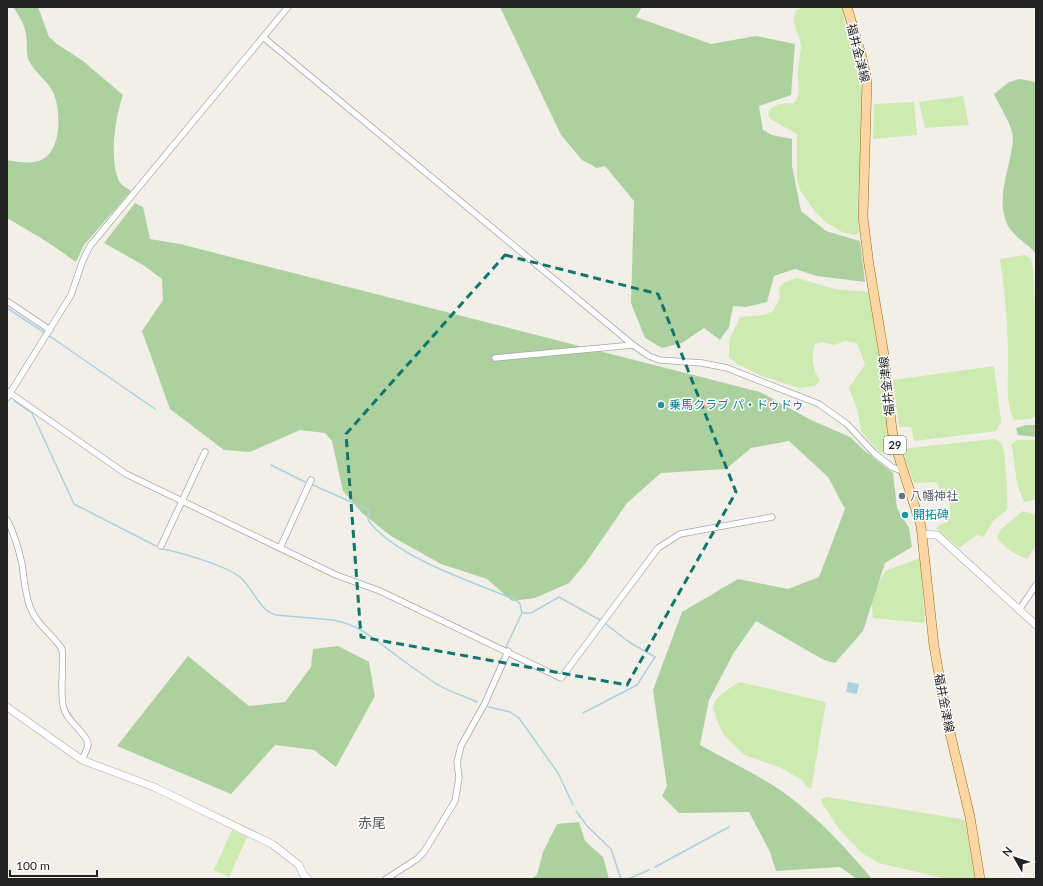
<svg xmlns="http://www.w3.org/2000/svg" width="1043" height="886" viewBox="0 0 1043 886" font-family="Lato,'Noto Sans JP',sans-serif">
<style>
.grass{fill:#cdebb0}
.forest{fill:#add19e}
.water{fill:#aad3df}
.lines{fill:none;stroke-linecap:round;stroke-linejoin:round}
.stream{stroke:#aad3df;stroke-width:1.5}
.minor-casing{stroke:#a9a9a9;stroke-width:7}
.tertiary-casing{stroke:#a9a9a9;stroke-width:8}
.primary-casing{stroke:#a06b00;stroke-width:10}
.minor{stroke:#fff;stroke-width:5.5}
.tertiary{stroke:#fff;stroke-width:7}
.primary{stroke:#fcd6a4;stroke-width:9}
.marked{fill:none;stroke:#0f766e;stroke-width:3;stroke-dasharray:8 5;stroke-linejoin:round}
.culture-dot{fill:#0f9aa8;stroke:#fff;stroke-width:1.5}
.worship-dot{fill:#6b7280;stroke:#fff;stroke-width:1.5}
.labels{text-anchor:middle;stroke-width:3;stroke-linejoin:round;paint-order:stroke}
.shield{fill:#fff;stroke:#646464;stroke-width:1}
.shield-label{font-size:11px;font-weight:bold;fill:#222}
.street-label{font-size:12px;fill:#222;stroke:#fff}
.culture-label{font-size:12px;fill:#0d838f;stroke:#fff;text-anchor:start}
.worship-label{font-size:12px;fill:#5b616d;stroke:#fff;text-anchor:start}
.quarter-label{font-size:14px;fill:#555;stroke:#fff}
</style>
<rect width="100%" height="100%" fill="#f2efe9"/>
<!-- grass -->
<g class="grass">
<path d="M805 7H843L845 26 862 90 863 121 857 206 859 233 854 235 842 232 827 223 816 213 800 190 797 178V134L772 120 768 115 771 108 779 104 794 103C802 94 797 80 798 69 798 62 801 54 801 47 800 32 790 27 796 10Z"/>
<path d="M963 96 969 125 925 128 919 102Z"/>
<path d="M914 102 917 135 873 139 874 104Z"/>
<path d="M1025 255 1031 259 1033 270 1036 321V416L1030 419 1014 420C1004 399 1009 373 1008 350 1007 320 1005 289 1000 259Z"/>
<path d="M797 278 835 289 869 292 878 336 890 441 893 451 891 456 878 451 861 431 858 411 849 388 865 364 857 343 845 341 834 345 822 342 815 344C810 357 813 369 820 381L814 386 799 388 762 376 737 364 729 357V340L740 317 764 315 773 311 780 298 779 287 785 282Z"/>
<path d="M994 366 1001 422 996 431 914 441 911 427H899L893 380Z"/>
<path d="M994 439C999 441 1001 442 1003 447 1005 452 1009 505 1007 509 1005 513 999 516 995 519 991 524 987 532 983 537L977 535 959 548 937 529 939 525 947 522C951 514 951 509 949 501L944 498H940L939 486 936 482 914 483 903 452 909 448Z"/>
<path d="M1018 440H1036V499L1025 502C1014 486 1016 463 1011 444Z"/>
<path d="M1023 511 1036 515V545L1027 559C1015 554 1004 549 997 537L1002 528Z"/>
<path d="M920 558 925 622 922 623 873 618 871 599 885 571Z"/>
<path d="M740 682 826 702 811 789 806 786 802 780 779 767 744 755 725 736 718 724 713 707 716 699 731 687Z"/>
<path d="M827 797 961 819 965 821 976 876 975 879H947L879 863 863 854 839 829 822 803 821 799Z"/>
<path d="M232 830 247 837 229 877 214 870Z"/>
</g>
<!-- forest -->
<g class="forest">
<path d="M13 7H38L49 37 57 44 83 61 123 95C115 117 109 159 119 181 121 185 127 188 131 191L84 245 76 262 49 243 7 218V160C18 162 32 165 43 159 62 149 61 109 53 92 47 80 35 73 29 61 25 51 28 43 26 34 25 26 18 13 13 7Z"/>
<path d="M500 7H642L636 17 711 44 756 36 795 44 791 95 759 106 763 130 772 135 792 139V166L801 211 826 231 860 241 865 282 817 276 795 269 774 276 767 302 746 307 733 306 729 327 720 340 704 328 682 343 662 348 645 338 631 303 634 201 605 166 597 168 582 160 561 135Z"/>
<path d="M1020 79 1036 82V254C1028 243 1012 236 1007 224 995 196 1011 168 1013 139 1013 126 1000 107 994 94L1009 82Z"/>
<path d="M135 203 143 207 150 239 180 244 760 392 811 420 850 437 865 451 893 473 897 508 909 528 912 547 885 563 863 631 835 663 824 660 756 621 733 654 709 700 700 745C730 762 763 777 790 797 821 821 847 849 872 879H857L840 867 776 871 770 852 749 812 679 813 662 796 667 786 653 690 682 612 738 579 788 589 819 577 845 509 828 477 789 441 751 448 726 469 661 473 627 503 585 564 569 583 535 598 512 601 487 579 441 564 391 536 362 513 343 491 332 441 325 433 300 430 250 452 224 450 170 409 142 331 163 300 162 279 143 265 104 243Z"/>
<path d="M1026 425H1036V437L1018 435 1016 428Z"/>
<path d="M338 646 369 662 375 696 336 767 314 750 275 745 231 794 117 746 188 656 249 706 285 702 311 667 313 649Z"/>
<path d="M579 822 585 841 603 857 609 879H531L537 875 543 852 557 824Z"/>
</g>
<!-- water -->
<path class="water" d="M848 682 859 684 857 694 846 692Z"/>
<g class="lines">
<!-- stream -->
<g class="stream">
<path d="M7 308 45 333"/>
<path d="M48 335 155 409"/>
<path d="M14 401 32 413 74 504 156 546"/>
<path d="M271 465 305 482"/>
<path d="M313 485 369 510 368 520C396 558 473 582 516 600L520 604 522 613H531L559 597 600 620"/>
<path d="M163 549C182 553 232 567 243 580 255 592 259 610 276 615L333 620C361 625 375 640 397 656 409 665 422 674 435 683 447 691 464 696 477 702"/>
<path d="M506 647 522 613"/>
<path d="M489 707 510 712 519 718 558 773 573 805"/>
<path d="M583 713 637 685 655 657 629 642 606 624"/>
<path d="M576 811 587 826 611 849 621 879"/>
<path d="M655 867 729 827"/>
<path d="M628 879 649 870"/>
</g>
<defs>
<g id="minor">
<path d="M263 37 633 345 649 356 660 360 702 363 727 368 819 404 847 424 874 453 892 467 904 472"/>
<path d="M7 301 50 330"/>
<path d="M495 358 633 345"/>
<path d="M7 391 126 474 336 575 380 591 561 678 658 548 680 534 772 517"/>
<path d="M7 398 71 295 83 260 90 246 288 7"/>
<path d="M7 520C14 533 19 550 22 564 24 579 25 593 30 607 37 625 52 634 62 649 64 667 60 686 63 705 65 721 90 736 88 745 87 750 84 755 82 760"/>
<path d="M161 546 205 452"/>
<path d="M280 548 311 480"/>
<path d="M1019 610 1036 585"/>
<path d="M386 879 417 859 424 852 455 801 459 778 457 762 461 746 485 703 508 651"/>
</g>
<g id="tertiary">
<path d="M922 534 937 535 1036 625"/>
<path d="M7 707 82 760 154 787 272 844 299 865 303 874 308 879"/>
</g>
<path id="primary" d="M847 7 862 58 867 81 863 217 869 265 884 355 892 430 896 448 921 526 934 646 947 720 970 817 980 879"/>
</defs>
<!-- minor casing -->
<use href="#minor" class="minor-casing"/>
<!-- tertiary casing -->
<use href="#tertiary" class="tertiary-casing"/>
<!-- primary casing -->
<use href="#primary" class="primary-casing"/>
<!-- minor -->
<use href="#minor" class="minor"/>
<!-- tertiary -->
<use href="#tertiary" class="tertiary"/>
<!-- primary -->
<use href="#primary" class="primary"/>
</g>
<!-- marked area -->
<path class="marked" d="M505 255 658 294 736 492 627 685 361 637 346 434Z"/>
<!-- markers -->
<g class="culture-dot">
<circle cx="661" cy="405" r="4"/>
<circle cx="905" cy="515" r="4"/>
</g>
<circle class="worship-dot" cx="902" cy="496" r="4"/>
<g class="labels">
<!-- shield labels -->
<rect class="shield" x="884" y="436" width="22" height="18" rx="3"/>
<g class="shield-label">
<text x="895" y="449">29</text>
</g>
<!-- street labels -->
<g class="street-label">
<text transform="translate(858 53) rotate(76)" y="4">福井金津線</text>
<text transform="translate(887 386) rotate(-96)" y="4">福井金津線</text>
<text transform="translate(944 703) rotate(79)" y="4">福井金津線</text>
</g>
<!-- culture labels -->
<g class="culture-label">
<text x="669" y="409">乗馬クラブ パ・ドゥドゥ</text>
<text x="913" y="519">開拓碑</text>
</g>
<!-- worship labels -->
<g class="worship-label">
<text x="910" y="500">八幡神社</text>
</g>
<!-- quarter labels -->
<g class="quarter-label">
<text x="372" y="828">赤尾</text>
</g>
</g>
<!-- border -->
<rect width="1043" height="886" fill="none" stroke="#222222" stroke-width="16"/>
<!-- north arrow -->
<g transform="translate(1015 858) rotate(309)" stroke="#ffffff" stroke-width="3" paint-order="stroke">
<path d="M0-3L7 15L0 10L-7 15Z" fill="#222222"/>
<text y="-6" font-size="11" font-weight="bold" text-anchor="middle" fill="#222222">N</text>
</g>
<!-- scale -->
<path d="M10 870v6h87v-6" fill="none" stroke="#222222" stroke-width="2"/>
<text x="16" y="870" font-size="12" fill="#222222" stroke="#ffffff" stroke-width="3" paint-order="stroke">100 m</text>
</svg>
